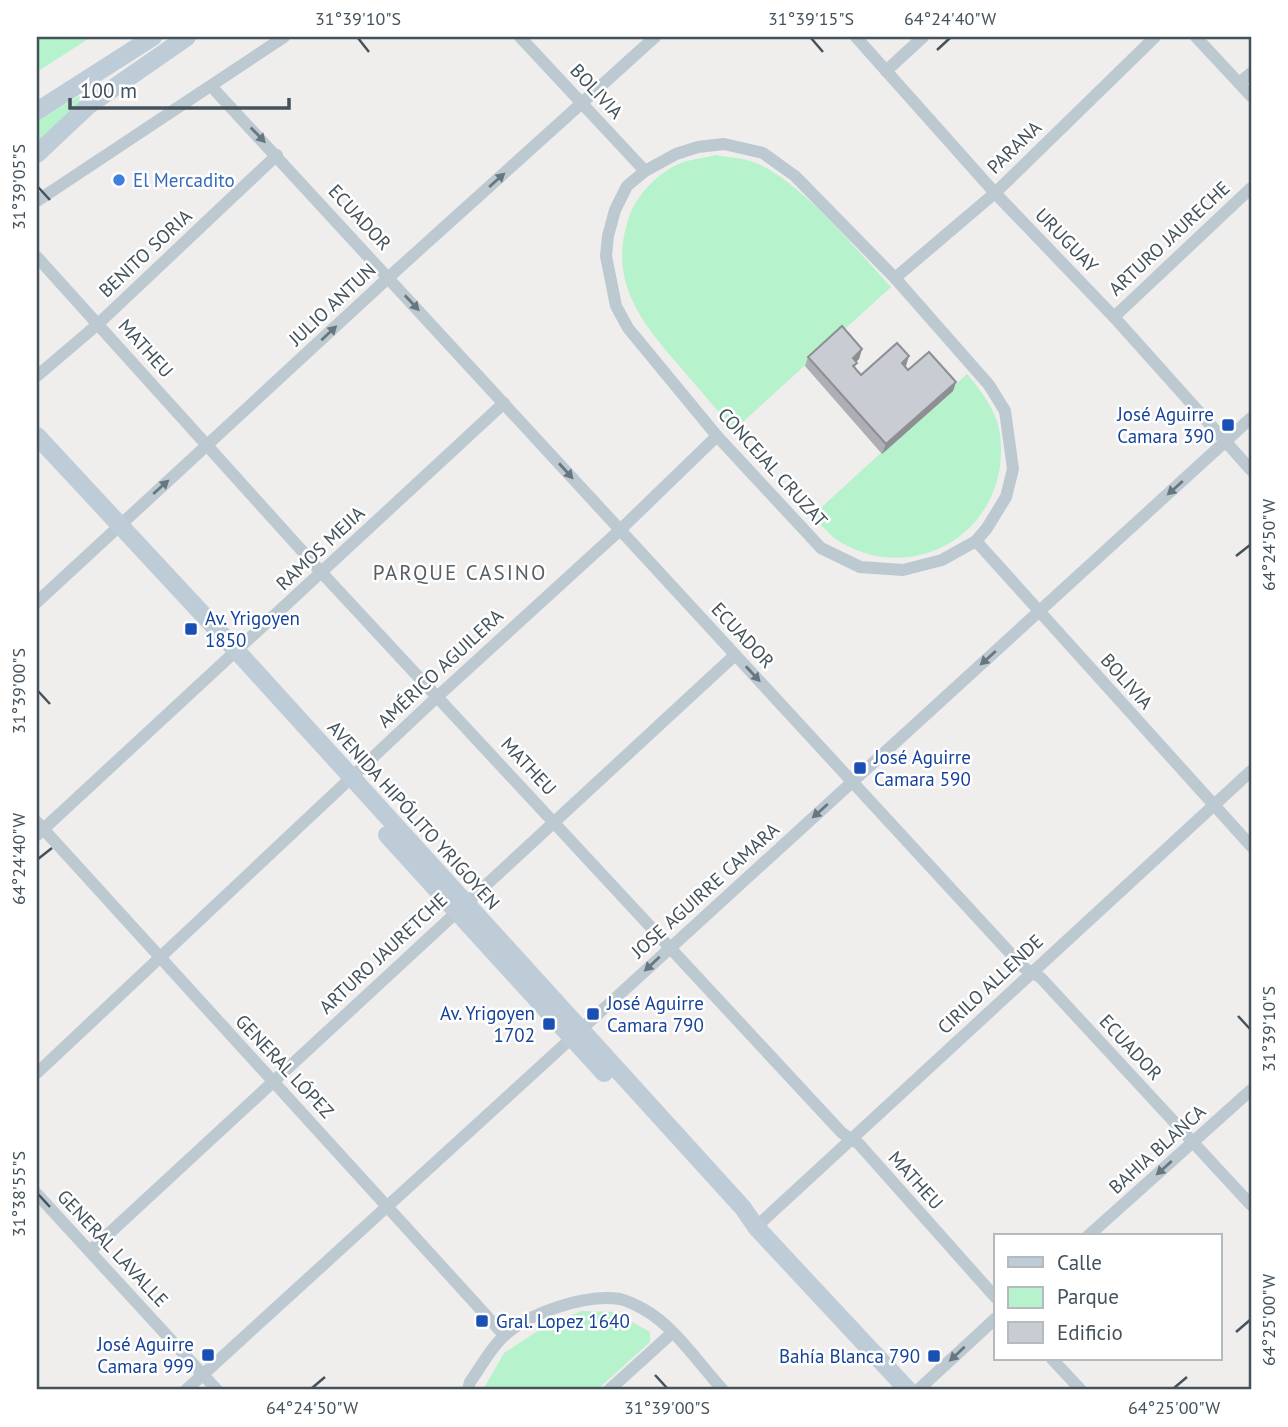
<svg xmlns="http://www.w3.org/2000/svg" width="1288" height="1427" viewBox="0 0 1288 1427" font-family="'PT Sans',sans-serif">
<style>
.green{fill:#b6f2cb}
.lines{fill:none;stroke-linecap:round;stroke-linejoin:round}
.street{stroke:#bcc9d1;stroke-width:12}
.secondary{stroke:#beccd8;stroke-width:18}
.wall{fill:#adafb5}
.shaded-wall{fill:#8d8f93}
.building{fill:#c9ccd2;stroke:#8d8f93;stroke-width:2}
.oneway{fill:#68767f}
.ticks{fill:none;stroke:#44525c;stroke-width:2.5}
.shop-dot{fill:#3f7fe0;stroke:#fff;stroke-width:2.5}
.transit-dot{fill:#1a4fb4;stroke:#fff;stroke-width:2.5}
.labels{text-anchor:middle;stroke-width:5;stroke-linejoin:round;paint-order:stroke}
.street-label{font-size:19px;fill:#44525c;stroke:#fff}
.shop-label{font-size:19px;fill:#366cbe;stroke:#fff;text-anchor:start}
.transit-label{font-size:19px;fill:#164399;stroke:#fff;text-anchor:end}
.neighbourhood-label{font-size:21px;letter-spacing:2px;fill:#595e63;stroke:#fff}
.neatline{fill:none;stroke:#44525c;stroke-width:2.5}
.ticks-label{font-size:18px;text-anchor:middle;fill:#44525c}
</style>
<rect width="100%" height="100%" fill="#f0eded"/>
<!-- green -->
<g class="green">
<path d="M37 37H91L37 72Z"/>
<path d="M94 87 37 144V121Z"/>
<path d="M715 155C725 157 737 157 747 160 794 172 857 251 891 287L734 430C717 410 699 389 682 369 642 323 607 282 629 217 637 194 660 170 684 162 693 159 705 158 715 155Z"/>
<path d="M967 374C982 392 997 411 1000 435 1012 525 920 589 840 542 830 536 821 524 812 516Z"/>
<path d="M581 1311 614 1312 650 1332V1342L597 1390H483L504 1353 536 1332Z"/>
</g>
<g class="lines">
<!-- street -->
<g class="street">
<path d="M520 37 645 171"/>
<path d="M856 37 995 193 1114 317 1251 470"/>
<path d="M1196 37 1251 96"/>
<path d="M886 71 923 37"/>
<path d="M1239 83 1251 73"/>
<path d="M211 86 1023 967 1041 978 1251 1205"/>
<path d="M724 144 763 153 795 176 895 278 989 385 1005 411 1013 469 1006 497 987 528 976 541 942 560 903 570 860 567 821 548 717 436 628 328 616 306 606 256 608 236 615 210 627 186 645 171 676 154 698 147Z"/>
<path d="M37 201 284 37"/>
<path d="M37 257 322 573 842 1133 859 1144 996 1298"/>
<path d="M895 278 995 193 1155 37"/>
<path d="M1114 317 1251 188"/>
<path d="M37 376 98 324 277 155"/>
<path d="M976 541 1251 846"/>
<path d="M37 602 389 277 655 37"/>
<path d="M37 822 504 1335"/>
<path d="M37 835 504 403"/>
<path d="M37 1073 437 697 620 530 717 436"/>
<path d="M37 1194 217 1390"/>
<path d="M756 1227 1251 771"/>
<path d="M1088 1236 1251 1090"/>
<path d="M90 1251 735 655"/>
<path d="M1052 1359 1081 1390"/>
<path d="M186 1390 1251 418"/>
<path d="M468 1390 470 1382C481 1367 491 1347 505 1335 531 1312 586 1294 620 1299 628 1301 638 1306 645 1310 676 1328 699 1364 723 1390"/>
<path d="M609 1390 672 1333"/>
<path d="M918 1390 996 1318"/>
</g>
<!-- secondary -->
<g class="secondary">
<path d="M37 111 153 37"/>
<path d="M37 154 89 105 187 37"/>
<path d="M37 436 236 650 743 1208 756 1227 908 1390"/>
<path d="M387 835 604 1073"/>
</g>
</g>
<!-- wall -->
<path class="wall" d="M862 349 859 359 856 362 855 368 861 375 905 366 908 370 956 382 953 391 882 454 805 366 808 357Z"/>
<!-- shaded-wall -->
<g class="shaded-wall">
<path d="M862 349 859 359 849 368 853 358Z"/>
<path d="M909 356 906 366 898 372 902 363Z"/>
<path d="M956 382 953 391 882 454 886 444Z"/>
</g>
<!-- building -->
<path class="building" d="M842 326 862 349 853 358 857 363 853 366 861 375 897 343 909 356 902 363 908 370 929 352 956 382 886 444 808 357Z"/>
<!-- one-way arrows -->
<defs><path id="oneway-solid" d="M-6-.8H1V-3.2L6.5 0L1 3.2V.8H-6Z" transform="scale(1.75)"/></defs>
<g class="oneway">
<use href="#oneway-solid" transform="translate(258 135) rotate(46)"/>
<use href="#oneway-solid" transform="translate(497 180) rotate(-42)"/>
<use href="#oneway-solid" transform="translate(412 303) rotate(47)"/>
<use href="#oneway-solid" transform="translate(329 333) rotate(-43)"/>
<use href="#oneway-solid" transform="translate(566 471) rotate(48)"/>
<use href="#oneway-solid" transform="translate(161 487) rotate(-42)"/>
<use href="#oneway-solid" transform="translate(1175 488) rotate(138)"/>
<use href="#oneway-solid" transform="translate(988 658) rotate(138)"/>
<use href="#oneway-solid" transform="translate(753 674) rotate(47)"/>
<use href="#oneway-solid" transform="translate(820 811) rotate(138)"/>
<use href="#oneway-solid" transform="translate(652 964) rotate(137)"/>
<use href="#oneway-solid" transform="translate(1164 1168) rotate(138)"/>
<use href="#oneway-solid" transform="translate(957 1354) rotate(137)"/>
</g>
<!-- ticks -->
<path class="ticks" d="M358 38 369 52M811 38 823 52M937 50 950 38M38 187 50 200M1236 556 1250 545M38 691 50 704M38 859 52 848M1238 1016 1250 1029M38 1194 50 1207M1236 1332 1250 1320M655 1375 667 1388M312 1388 325 1377M1174 1388 1187 1377"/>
<!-- markers -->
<circle class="shop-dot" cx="119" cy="180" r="7"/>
<g class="transit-dot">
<rect x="1221" y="418" width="14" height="14" rx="3.5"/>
<rect x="184" y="622" width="14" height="14" rx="3.5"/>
<rect x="853" y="761" width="14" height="14" rx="3.5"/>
<rect x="586" y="1007" width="14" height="14" rx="3.5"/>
<rect x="542" y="1017" width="14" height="14" rx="3.5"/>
<rect x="475" y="1314" width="14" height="14" rx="3.5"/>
<rect x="201" y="1348" width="14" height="14" rx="3.5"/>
<rect x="927" y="1349" width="14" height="14" rx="3.5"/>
</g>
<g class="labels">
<!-- street labels -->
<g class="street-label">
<text transform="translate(597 91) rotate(47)" y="7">BOLIVIA</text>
<text transform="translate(1014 147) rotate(-44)" y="7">PARANA</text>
<text transform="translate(360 217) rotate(47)" y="7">ECUADOR</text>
<text transform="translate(1169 238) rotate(-43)" y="7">ARTURO JAURECHE</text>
<text transform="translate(1067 240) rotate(46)" y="7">URUGUAY</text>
<text transform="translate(145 253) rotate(-43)" y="7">BENITO SORIA</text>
<text transform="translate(332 304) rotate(-43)" y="7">JULIO ANTUN</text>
<text transform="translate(146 348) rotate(48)" y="7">MATHEU</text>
<text transform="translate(773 467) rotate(48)" y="7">CONCEJAL CRUZAT</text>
<text transform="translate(320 548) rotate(-43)" y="7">RAMOS MEJIA</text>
<text transform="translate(743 635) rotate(47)" y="7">ECUADOR</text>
<text transform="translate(440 668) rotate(-43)" y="7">AMÉRICO AGUILERA</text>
<text transform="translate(1127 681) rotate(48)" y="7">BOLIVIA</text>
<text transform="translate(529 766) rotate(47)" y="7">MATHEU</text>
<text transform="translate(414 815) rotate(48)" y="7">AVENIDA HIPÓLITO YRIGOYEN</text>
<text transform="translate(705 890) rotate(-42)" y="7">JOSE AGUIRRE CAMARA</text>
<text transform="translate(383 953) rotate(-43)" y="7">ARTURO JAURETCHE</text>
<text transform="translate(990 984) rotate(-43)" y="7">CIRILO ALLENDE</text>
<text transform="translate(1131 1047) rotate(47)" y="7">ECUADOR</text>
<text transform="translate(285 1066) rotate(47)" y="7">GENERAL LÓPEZ</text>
<text transform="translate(1157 1149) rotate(-42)" y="7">BAHIA BLANCA</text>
<text transform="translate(916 1180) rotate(48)" y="7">MATHEU</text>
<text transform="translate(113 1248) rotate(47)" y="7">GENERAL LAVALLE</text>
</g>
<!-- shop labels -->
<g class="shop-label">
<text x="133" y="187">El Mercadito</text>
</g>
<!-- transit labels -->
<g class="transit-label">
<text x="1214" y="421">José Aguirre<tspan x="1214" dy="22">Camara 390</tspan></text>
<text x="205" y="625" text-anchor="start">Av. Yrigoyen<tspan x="205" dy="22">1850</tspan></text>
<text x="874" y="764" text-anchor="start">José Aguirre<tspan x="874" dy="22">Camara 590</tspan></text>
<text x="607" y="1010" text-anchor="start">José Aguirre<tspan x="607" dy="22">Camara 790</tspan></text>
<text x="535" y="1020">Av. Yrigoyen<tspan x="535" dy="22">1702</tspan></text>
<text x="496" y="1328" text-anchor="start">Gral. Lopez 1640</text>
<text x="194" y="1351">José Aguirre<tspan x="194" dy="22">Camara 999</tspan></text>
<text x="920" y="1363">Bahía Blanca 790</text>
</g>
<!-- neighbourhood labels -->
<g class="neighbourhood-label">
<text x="460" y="580">PARQUE CASINO</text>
</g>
</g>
<!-- border -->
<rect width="1288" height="1427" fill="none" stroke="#ffffff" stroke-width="77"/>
<!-- legend -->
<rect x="994" y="1234" width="228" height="126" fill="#ffffff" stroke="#b4babe" stroke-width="2"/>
<rect x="1008" y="1257" width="35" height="10" fill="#beccd8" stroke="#b4babe" stroke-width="2"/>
<text x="1057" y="1270" font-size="21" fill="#44525c">Calle</text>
<rect x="1008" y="1287" width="35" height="21" fill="#b6f2cb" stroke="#b4babe" stroke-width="2"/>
<text x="1057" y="1304" font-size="21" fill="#44525c">Parque</text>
<rect x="1008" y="1322" width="35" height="21" fill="#c9ccd2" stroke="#b4babe" stroke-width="2"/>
<text x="1057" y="1340" font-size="21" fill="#44525c">Edificio</text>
<!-- scale -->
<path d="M70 98v10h219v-10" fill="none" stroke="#44525c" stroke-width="3.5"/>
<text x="80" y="98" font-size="21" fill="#44525c" stroke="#ffffff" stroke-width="5" paint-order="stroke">100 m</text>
<rect x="38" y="38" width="1212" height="1350" class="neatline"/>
<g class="ticks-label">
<text x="358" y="25">31°39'10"S</text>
<text x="811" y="25">31°39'15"S</text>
<text x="950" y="25">64°24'40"W</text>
<text transform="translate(19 187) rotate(-90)" y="6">31°39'05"S</text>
<text transform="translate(1269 545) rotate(-90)" y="6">64°24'50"W</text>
<text transform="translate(19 691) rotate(-90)" y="6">31°39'00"S</text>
<text transform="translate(19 859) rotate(-90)" y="6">64°24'40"W</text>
<text transform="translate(1269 1029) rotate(-90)" y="6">31°39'10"S</text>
<text transform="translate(19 1194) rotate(-90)" y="6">31°38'55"S</text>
<text transform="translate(1269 1320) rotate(-90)" y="6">64°25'00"W</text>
<text x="312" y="1414">64°24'50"W</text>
<text x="667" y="1414">31°39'00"S</text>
<text x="1174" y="1414">64°25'00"W</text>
</g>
</svg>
